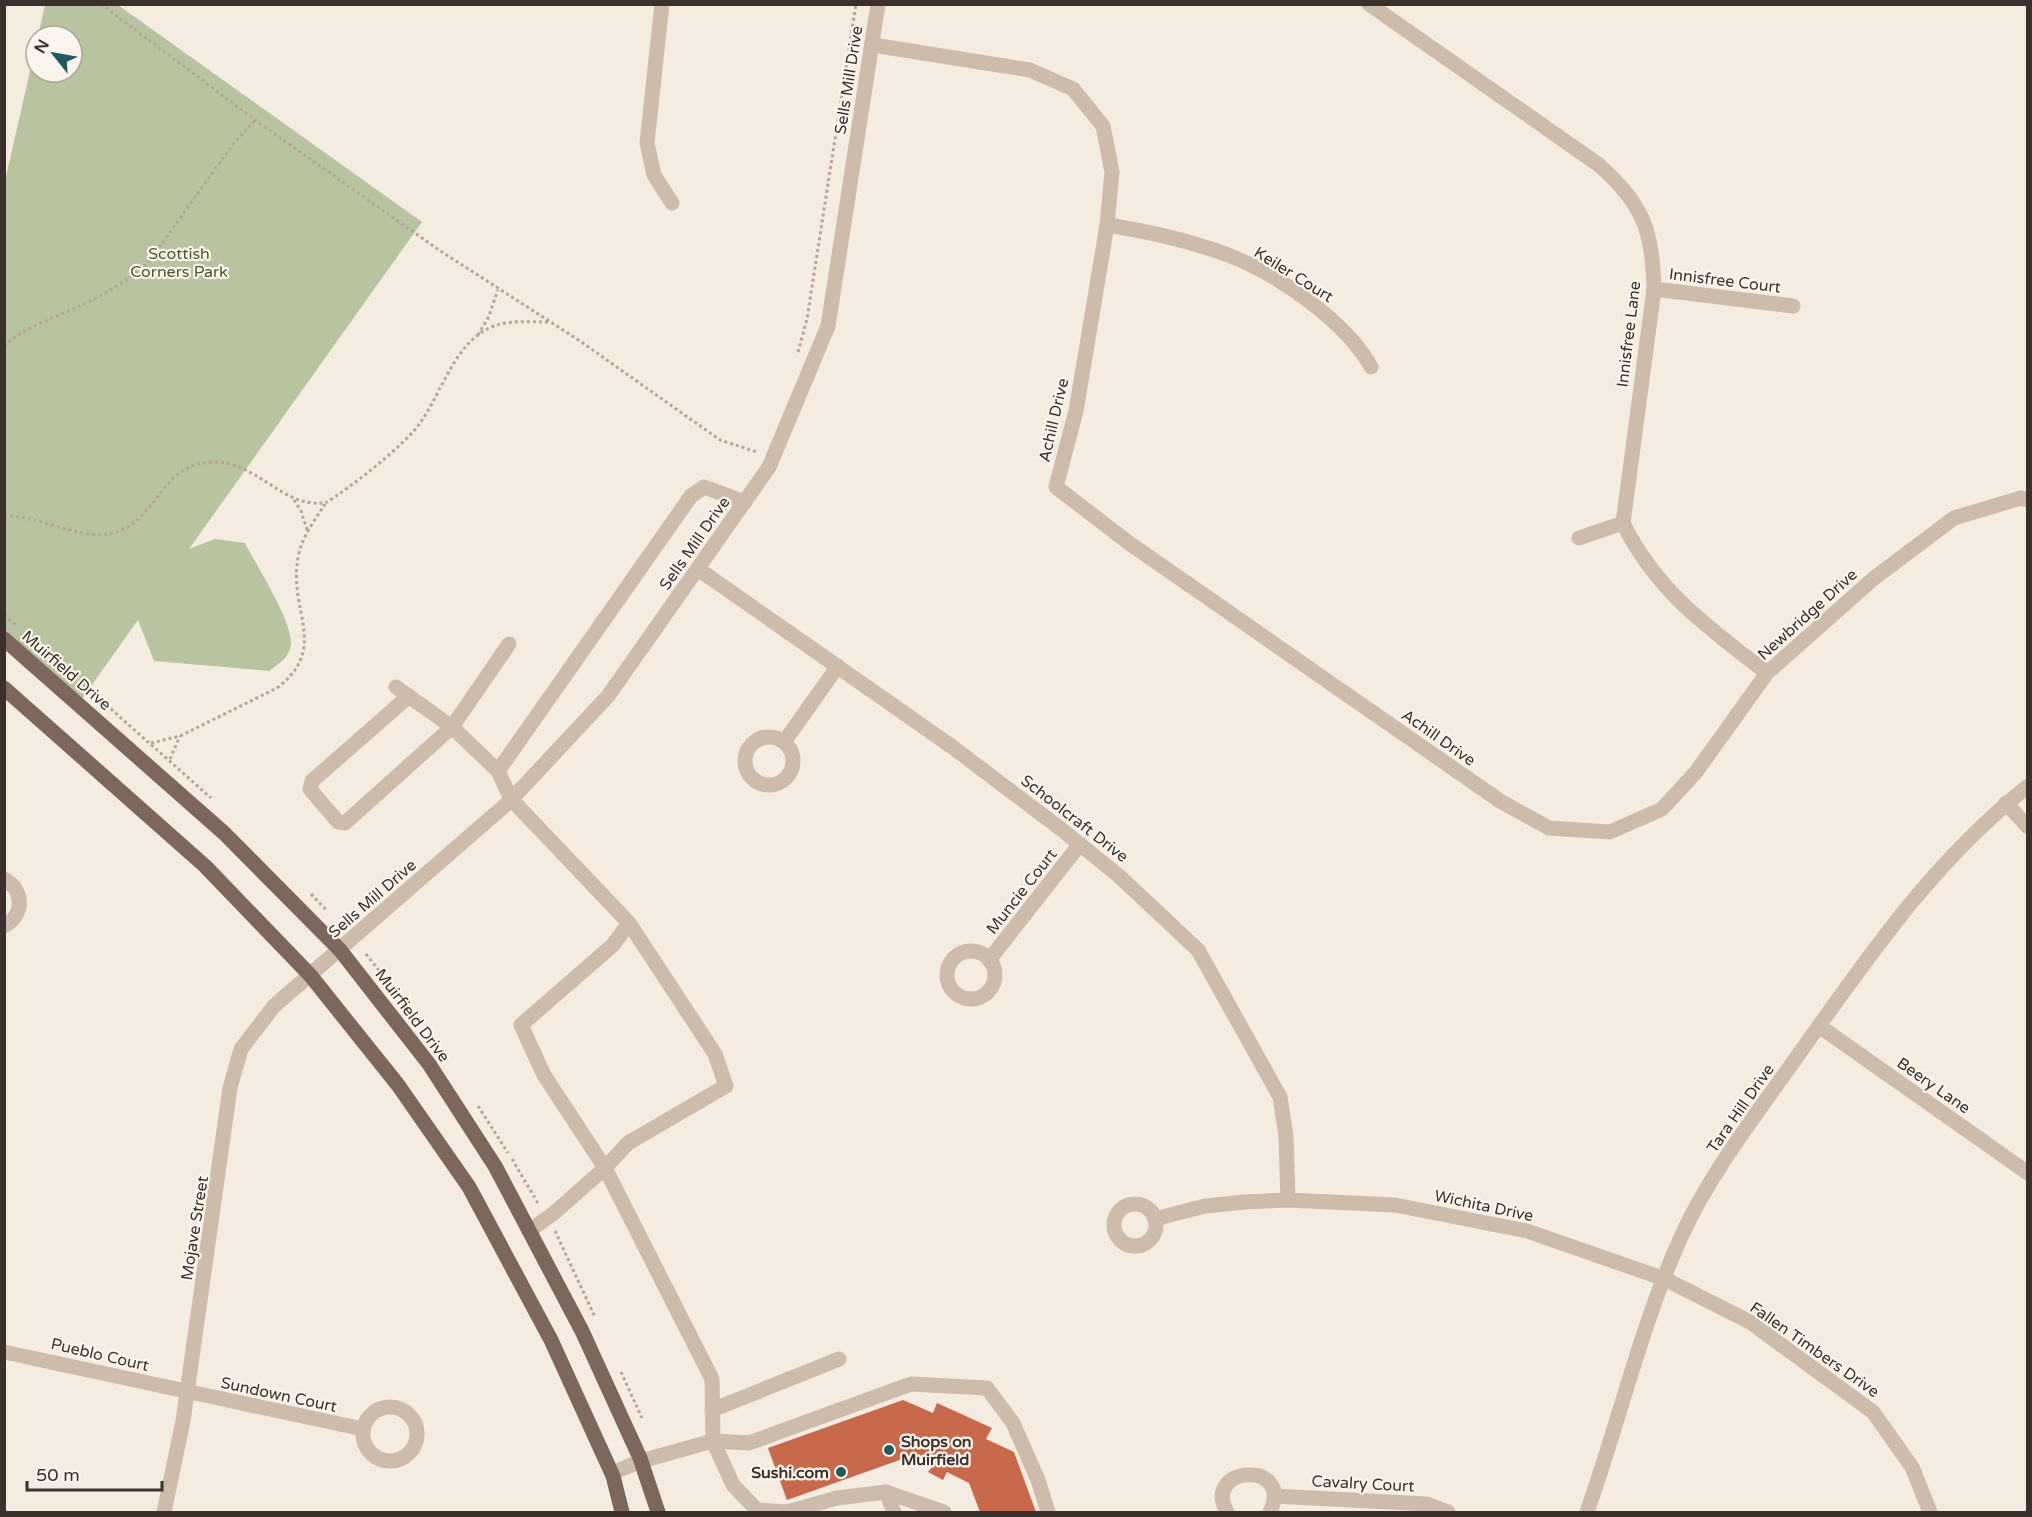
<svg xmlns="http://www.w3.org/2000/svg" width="2032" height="1517" viewBox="0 0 2032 1517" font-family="'Varela Round',sans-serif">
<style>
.green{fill:#b8c4a0}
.building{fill:#c8694b}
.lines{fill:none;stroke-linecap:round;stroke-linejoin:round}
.path{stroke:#b9a596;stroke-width:3;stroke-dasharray:3 3;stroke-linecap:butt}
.minor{stroke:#cdbbac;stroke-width:15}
.major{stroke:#7d675c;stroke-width:15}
.poi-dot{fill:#1f5a5e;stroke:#fbf5ee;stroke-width:2}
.labels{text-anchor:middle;stroke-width:4.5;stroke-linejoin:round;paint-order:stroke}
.street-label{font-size:16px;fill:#3b302b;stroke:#fbf5ee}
.park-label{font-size:16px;fill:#4a5a2e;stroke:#fbf5ee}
.poi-label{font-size:16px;font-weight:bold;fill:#3b302b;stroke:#fbf5ee;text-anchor:start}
</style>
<rect width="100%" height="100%" fill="#f4ebe1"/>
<!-- green -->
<path class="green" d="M45 5H118L422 222 189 549 215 539 245 543C257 567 290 617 291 642 291 656 279 664 269 671L154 661 138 620 79 703 5 639V181L36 45V72H72V36H38Z"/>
<!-- building -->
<path class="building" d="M903 1400 933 1413 937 1403 992 1428 986 1439 1014 1452 1036 1512H980L969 1483 947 1472 943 1480 928 1472 932 1467 911 1456 787 1500 768 1448Z"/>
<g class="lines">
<!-- path -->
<g class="path">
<path d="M101 4 259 123 439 250 580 341 720 440 757 452"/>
<path d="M478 335 488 318 498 290"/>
<path d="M4 346C27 324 64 315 92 300 112 290 130 278 147 264L234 143 255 120"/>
<path d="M798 352 807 319 856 4"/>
<path d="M294 500 301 511 308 532"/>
<path d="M4 516C41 515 84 543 116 532 160 517 161 463 213 462 257 461 282 508 325 503 348 490 406 444 420 423 442 393 455 340 494 326 511 320 531 322 549 322"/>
<path d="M4 615 18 627"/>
<path d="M57 661 211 798"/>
<path d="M151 743 180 736 277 688C330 647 288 612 298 558 301 538 315 520 325 504"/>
<path d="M170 759 180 736"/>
<path d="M311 894 327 911"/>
<path d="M366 954 402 1000"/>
<path d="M478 1106 508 1153"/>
<path d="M512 1159 539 1205"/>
<path d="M555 1231 595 1317"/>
<path d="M621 1372 642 1418"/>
</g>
<!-- minor -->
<g class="minor">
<path d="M662 4 647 143 654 175 672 203"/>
<path d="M1369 4 1599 165C1644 205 1652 230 1654 289L1623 523C1656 591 1709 628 1767 673"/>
<path d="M873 45 1030 70 1073 89 1103 126 1112 172 1107 225 1076 411 1056 487 1129 543 1500 801 1549 828 1610 832 1662 809 1696 772 1767 673 1873 579 1954 518 2021 498 2028 500"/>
<path d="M1107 225C1147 231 1190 241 1228 255 1276 273 1347 322 1371 367"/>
<path d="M1654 289 1793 306"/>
<path d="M1579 538 1623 523"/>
<path d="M698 569 951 746 1061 829 1119 876 1198 950 1280 1097 1286 1136 1288 1200"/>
<path d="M396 687 452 727 498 771 511 799 629 923 613 945 521 1025 544 1075 605 1168 554 1213 529 1231"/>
<path d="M409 696 312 781 310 789 338 822 345 823 452 727 509 644"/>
<circle cx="769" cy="761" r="24"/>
<path d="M784 742 838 666"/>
<path d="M498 771 691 496 704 487 745 502"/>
<path d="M2006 803 2028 827"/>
<path d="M4 879C25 890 24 916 4 926"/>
<path d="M629 923 715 1054 726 1086 628 1143 605 1168 712 1379 713 1441 733 1485 757 1510 787 1512"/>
<circle cx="971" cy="975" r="24"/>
<path d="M989 960 1080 844"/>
<path d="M1819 1026 2028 1173"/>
<circle cx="1135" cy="1225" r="21"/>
<path d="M1155 1219 1205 1206 1245 1202 1288 1200 1395 1205 1527 1231 1665 1279 1750 1322 1873 1412 1912 1467 1930 1512"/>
<path d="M4 1352 363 1429"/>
<circle cx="390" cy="1434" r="27"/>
<path d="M712 1410 839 1359"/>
<path d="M612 1473 641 1461 713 1441 749 1443 911 1384 987 1388 1013 1423 1038 1480 1048 1512"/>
<path d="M886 1492 894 1512"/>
<path d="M1274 1496 1427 1504 1448 1512"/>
<path d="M164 1512 183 1421 230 1088 241 1049 274 1006 509 802 608 696 769 467 828 326 878 4"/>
<path d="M787 1512 837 1498 886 1492 944 1512"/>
<path d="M1227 1512C1201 1465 1295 1460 1270 1512"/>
<path d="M1587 1512C1619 1422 1641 1325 1681 1237 1710 1173 1756 1115 1796 1058 1867 959 1931 863 2028 786"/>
</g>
<!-- major -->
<g class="major">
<path d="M4 639 224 833 340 950 429 1064 495 1166 582 1331 640 1458 658 1512"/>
<path d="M4 688 205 866 310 975 398 1085 469 1187 551 1340 613 1476 622 1512"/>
</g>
</g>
<!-- markers -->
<g class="poi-dot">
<circle cx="889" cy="1450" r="6"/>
<circle cx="841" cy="1472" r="6"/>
</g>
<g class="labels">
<!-- street labels -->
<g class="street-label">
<text transform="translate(848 80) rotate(-81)" y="6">Sells Mill Drive</text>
<text transform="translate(1294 274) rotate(32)" y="6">Keiler Court</text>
<text transform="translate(1725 280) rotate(7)" y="6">Innisfree Court</text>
<text transform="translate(1628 334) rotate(-83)" y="6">Innisfree Lane</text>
<text transform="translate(1053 420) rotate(-77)" y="6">Achill Drive</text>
<text transform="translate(694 543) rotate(-55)" y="6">Sells Mill Drive</text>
<text transform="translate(1807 614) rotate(-42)" y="6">Newbridge Drive</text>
<text transform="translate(67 670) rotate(41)" y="6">Muirfield Drive</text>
<text transform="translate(1439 737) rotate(35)" y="6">Achill Drive</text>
<text transform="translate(1075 818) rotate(38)" y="6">Schoolcraft Drive</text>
<text transform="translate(1021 891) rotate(-52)" y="6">Muncie Court</text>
<text transform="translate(372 898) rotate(-41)" y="6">Sells Mill Drive</text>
<text transform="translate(413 1015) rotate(53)" y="6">Muirfield Drive</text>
<text transform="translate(1934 1085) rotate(35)" y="6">Beery Lane</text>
<text transform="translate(1740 1108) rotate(-55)" y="6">Tara Hill Drive</text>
<text transform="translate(1484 1205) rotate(12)" y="6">Wichita Drive</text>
<text transform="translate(194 1228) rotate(-81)" y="6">Mojave Street</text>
<text transform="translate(1815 1349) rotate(35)" y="6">Fallen Timbers Drive</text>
<text transform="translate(100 1354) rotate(13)" y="6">Pueblo Court</text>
<text transform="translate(279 1394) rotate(12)" y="6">Sundown Court</text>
<text transform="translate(1363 1483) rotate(3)" y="6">Cavalry Court</text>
</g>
<!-- park labels -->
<g class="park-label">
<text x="179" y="259">Scottish<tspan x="179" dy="18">Corners Park</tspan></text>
</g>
<!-- poi labels -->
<g class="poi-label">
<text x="901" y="1447">Shops on<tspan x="901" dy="18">Muirfield</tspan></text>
<text x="829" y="1478" text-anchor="end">Sushi.com</text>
</g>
</g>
<!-- border -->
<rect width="2032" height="1517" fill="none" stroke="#3b302b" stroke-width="12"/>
<!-- north arrow -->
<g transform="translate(54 54) rotate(301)"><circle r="28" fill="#fbf5ee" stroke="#aea6a0" stroke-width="1.5"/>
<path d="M0-4.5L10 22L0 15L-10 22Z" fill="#1f5a5e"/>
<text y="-9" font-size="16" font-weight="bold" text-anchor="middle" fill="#3b302b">N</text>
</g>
<!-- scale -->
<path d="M27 1481v9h135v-9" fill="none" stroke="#3b302b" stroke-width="3"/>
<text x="36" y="1481" font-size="18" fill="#3b302b" stroke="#fbf5ee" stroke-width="4.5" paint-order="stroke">50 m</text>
</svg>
